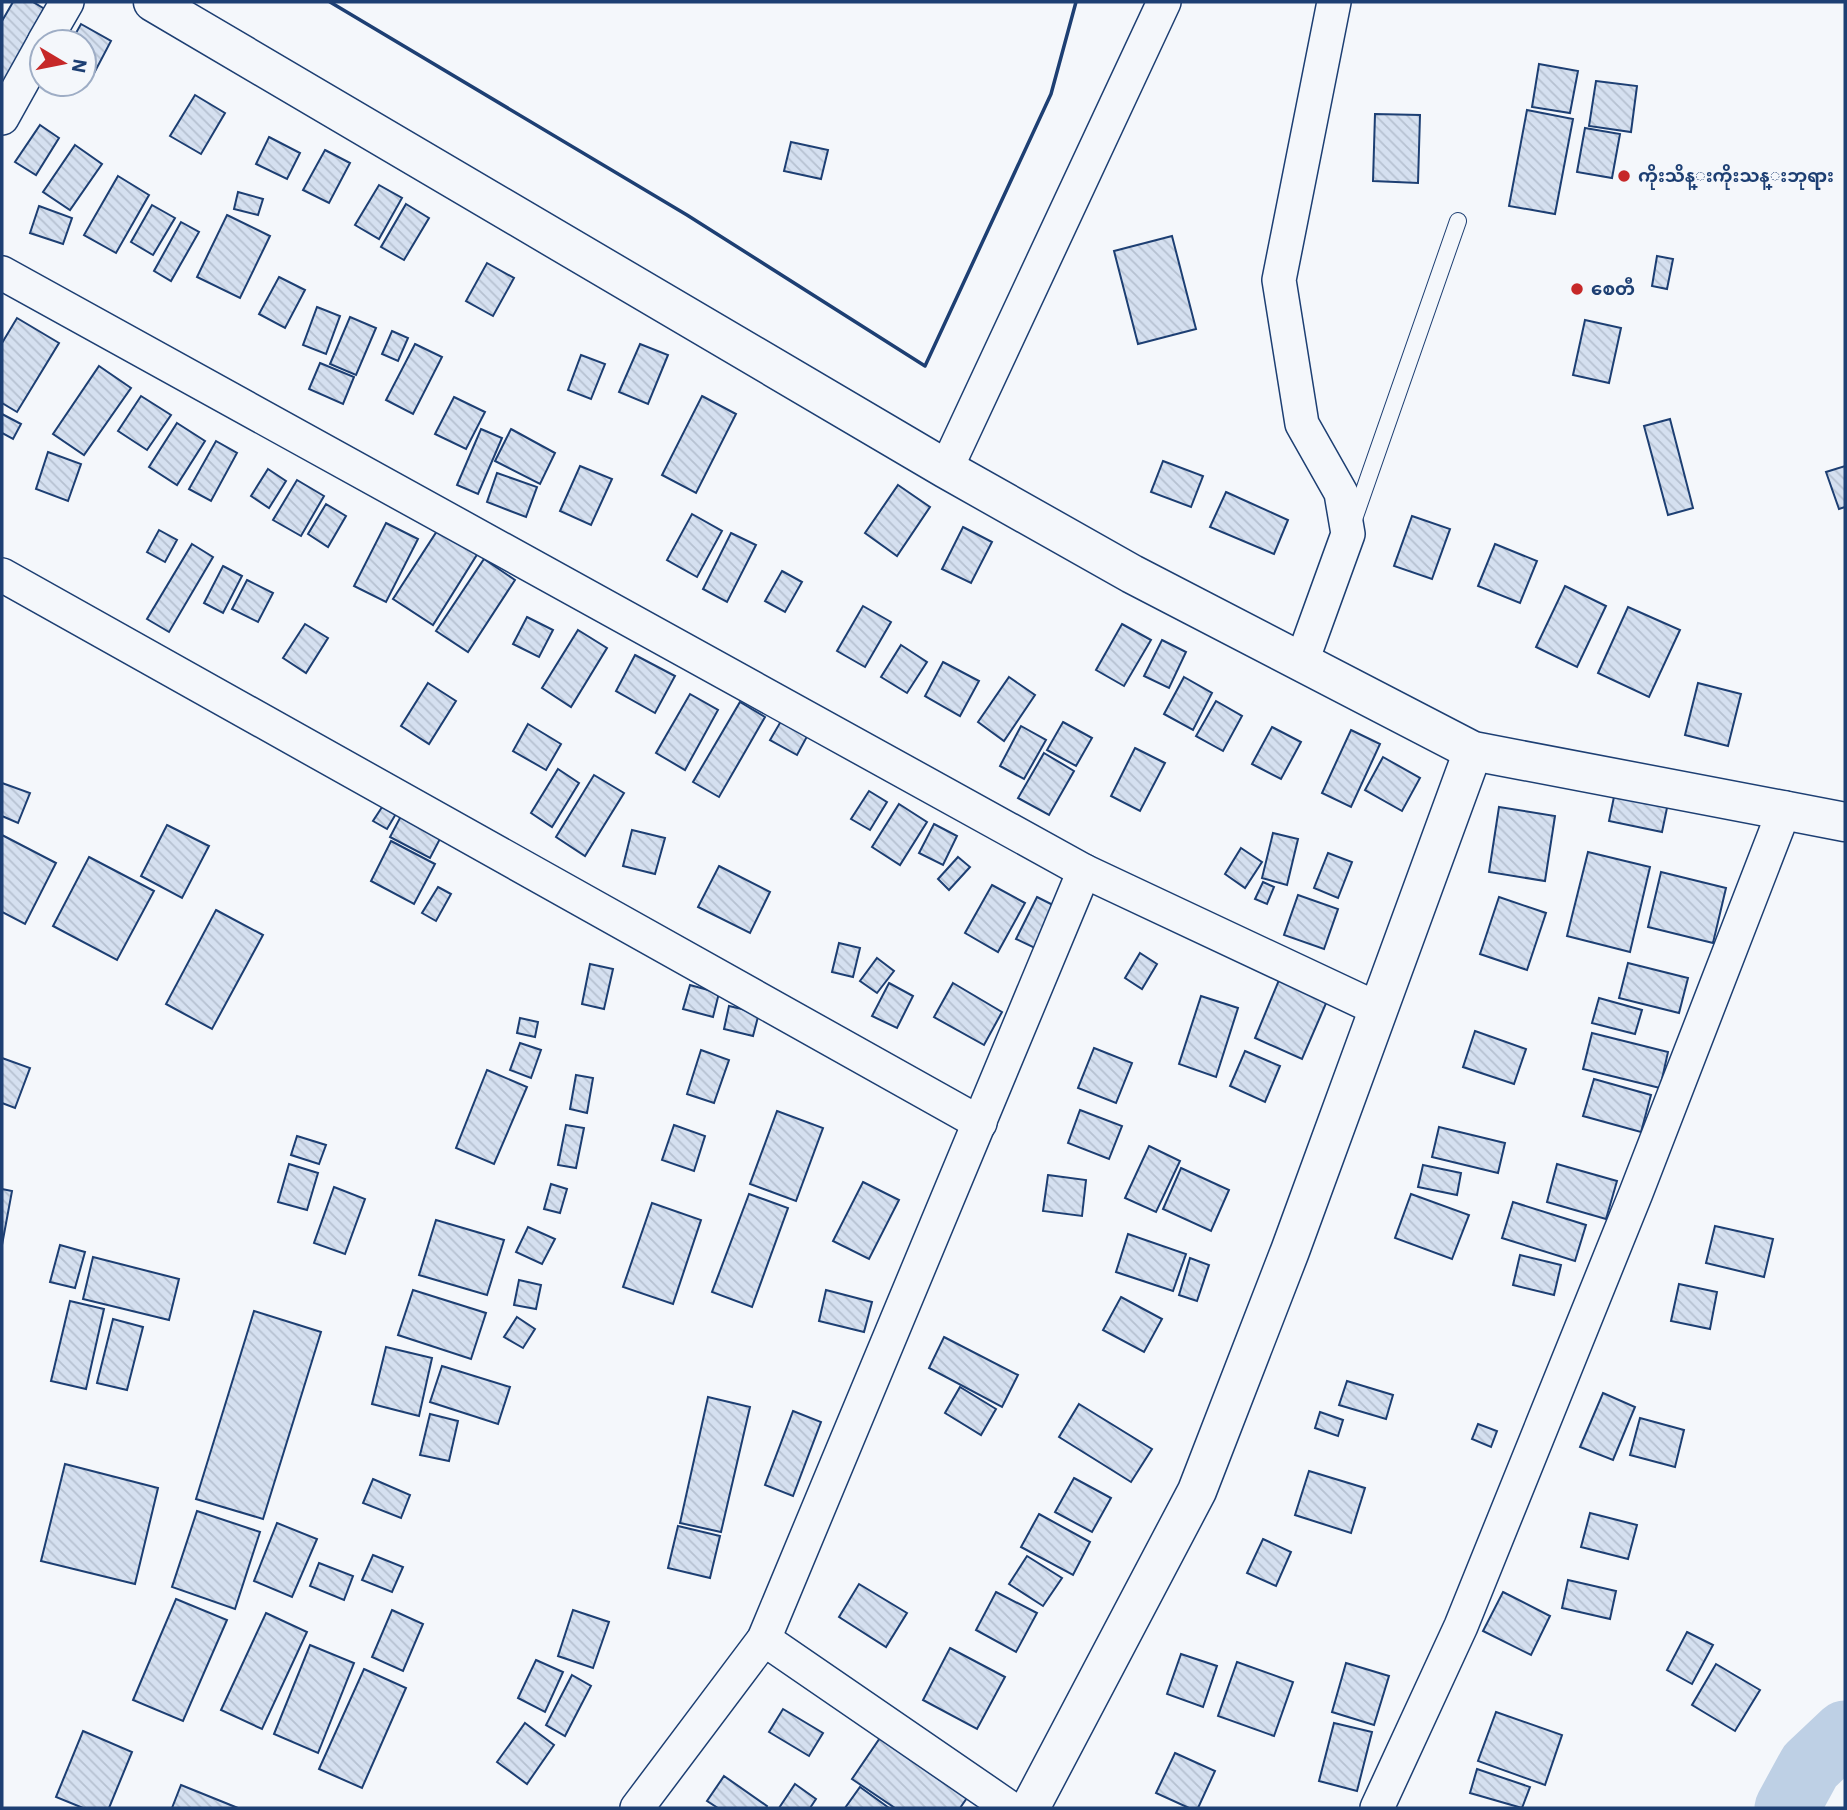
<svg xmlns="http://www.w3.org/2000/svg" width="1847" height="1810" viewBox="0 0 1847 1810" font-family="'IBM Plex Sans','Noto Sans Myanmar',sans-serif">
<style>
.lines{fill:none;stroke-linecap:round;stroke-linejoin:round}
.river{stroke:#bed0e5;stroke-width:65}
.building{fill:url(#building-back-hatch);stroke:#1d3f73;stroke-width:2}
.service-casing{stroke:#1d3f73;stroke-width:18}
.minor-casing{stroke:#1d3f73;stroke-width:36}
.tertiary-casing{stroke:#1d3f73;stroke-width:41}
.service{stroke:#f4f7fb;stroke-width:16}
.minor{stroke:#f4f7fb;stroke-width:33}
.tertiary{stroke:#f4f7fb;stroke-width:38}
.wall{stroke:#1d3f73;stroke-width:3.5}
.poi-dot{fill:#c62828;stroke:#f4f7fb;stroke-width:2.5}
.labels{text-anchor:middle;stroke-width:5;stroke-linejoin:round;paint-order:stroke}
.poi-label{font-size:18px;font-weight:bold;fill:#1d3f73;stroke:#f4f7fb;text-anchor:start}
</style>
<defs>
<pattern id="building-back-hatch" width="6" height="6" patternUnits="userSpaceOnUse" patternTransform="scale(1.75)"><rect width="6" height="6" fill="#d5e0f0"/><path d="M-1 5l2 2M0 0l6 6M5-1l2 2" fill="none" stroke="#b6c1d1"/></pattern>
</defs>
<rect width="100%" height="100%" fill="#f4f7fb"/>
<g class="lines">
<!-- river -->
<path class="river" d="M1787 1808 1810 1766 1845 1733"/>
</g>
<!-- building -->
<g class="building">
<path d="M13 2H33L53 14 2 99V21Z"/>
<path d="M81 24 111 41 90 81 84 78V42H71Z"/>
<path d="M1539 64 1578 71 1570 113 1532 107Z"/>
<path d="M1596 81 1637 86 1631 132 1589 126Z"/>
<path d="M195 95 225 113 201 154 170 136Z"/>
<path d="M1527 110 1573 119 1555 214 1509 206Z"/>
<path d="M1375 114 1420 115 1418 183 1373 181Z"/>
<path d="M40 125 59 138 36 175 15 162Z"/>
<path d="M1585 128 1620 134 1612 178 1577 172Z"/>
<path d="M269 137 300 153 287 179 256 164Z"/>
<path d="M791 142 828 150 821 179 784 171Z"/>
<path d="M75 145 102 164 70 210 43 192Z"/>
<path d="M325 150 350 163 329 203 303 190Z"/>
<path d="M118 176 149 195 116 253 84 235Z"/>
<path d="M379 185 402 198 379 239 355 225Z"/>
<path d="M238 192 263 199 258 215 234 209Z"/>
<path d="M406 204 429 218 404 260 381 247Z"/>
<path d="M152 205 175 218 153 255 131 242Z"/>
<path d="M39 206 72 218 63 244 30 233Z"/>
<path d="M227 215 270 236 240 298 197 277Z"/>
<path d="M181 222 199 232 171 281 154 271Z"/>
<path d="M1172 236 1196 329 1138 344 1114 251Z"/>
<path d="M1657 256 1673 259 1667 289 1652 286Z"/>
<path d="M487 263 514 278 493 316 466 301Z"/>
<path d="M279 277 305 290 285 328 259 314Z"/>
<path d="M317 307 340 316 326 354 303 345Z"/>
<path d="M350 317 376 328 356 375 330 364Z"/>
<path d="M17 318 59 343 17 412 2 403V343Z"/>
<path d="M1585 320 1621 328 1609 383 1573 375Z"/>
<path d="M392 331 408 338 398 361 382 354Z"/>
<path d="M415 344 442 357 413 414 386 400Z"/>
<path d="M640 344 668 355 648 404 619 392Z"/>
<path d="M581 355 605 364 591 399 568 390Z"/>
<path d="M320 363 354 377 343 404 309 389Z"/>
<path d="M99 366 131 388 84 455 53 434Z"/>
<path d="M141 396 171 415 147 450 118 431Z"/>
<path d="M702 396 736 414 696 493 662 475Z"/>
<path d="M454 397 485 412 466 449 435 434Z"/>
<path d="M2 414 21 424 13 439 2 433Z"/>
<path d="M1670 419 1693 508 1668 515 1644 426Z"/>
<path d="M177 423 205 441 177 485 149 467Z"/>
<path d="M481 429 502 438 478 494 457 485Z"/>
<path d="M511 429 555 453 540 484 495 461Z"/>
<path d="M216 441 237 453 211 501 189 489Z"/>
<path d="M48 452 81 464 68 501 36 489Z"/>
<path d="M1163 461 1203 476 1191 507 1151 492Z"/>
<path d="M580 466 612 479 591 525 560 511Z"/>
<path d="M1845 466V507L1839 509 1826 472Z"/>
<path d="M268 469 286 481 269 508 251 496Z"/>
<path d="M497 473 537 487 526 517 487 502Z"/>
<path d="M297 480 324 496 301 536 273 520Z"/>
<path d="M898 485 930 507 897 556 865 533Z"/>
<path d="M1226 492 1288 520 1274 554 1210 527Z"/>
<path d="M326 504 346 516 328 547 308 534Z"/>
<path d="M692 514 722 531 697 577 667 560Z"/>
<path d="M1412 516 1450 529 1432 579 1394 566Z"/>
<path d="M386 523 418 539 386 602 354 586Z"/>
<path d="M963 527 992 542 971 583 942 569Z"/>
<path d="M439 528 478 553 433 625 393 599Z"/>
<path d="M159 530 177 540 165 562 147 552Z"/>
<path d="M731 533 756 545 727 602 703 589Z"/>
<path d="M192 544 213 557 169 632 147 619Z"/>
<path d="M1495 544 1537 561 1520 603 1478 586Z"/>
<path d="M484 559 515 580 468 652 436 631Z"/>
<path d="M223 566 242 576 223 613 204 603Z"/>
<path d="M782 571 802 582 785 612 765 601Z"/>
<path d="M247 580 273 593 258 622 232 609Z"/>
<path d="M1565 586 1606 606 1577 667 1536 647Z"/>
<path d="M863 606 891 622 865 667 837 651Z"/>
<path d="M1628 607 1680 630 1649 697 1598 673Z"/>
<path d="M527 617 553 630 539 657 513 644Z"/>
<path d="M305 624 328 638 306 673 283 658Z"/>
<path d="M1122 624 1151 640 1124 686 1096 670Z"/>
<path d="M578 630 607 648 571 707 542 688Z"/>
<path d="M1162 640 1186 652 1169 688 1144 676Z"/>
<path d="M901 645 927 662 907 693 881 677Z"/>
<path d="M635 655 675 676 655 713 616 691Z"/>
<path d="M943 662 979 681 960 716 925 696Z"/>
<path d="M1009 677 1035 695 1004 741 978 722Z"/>
<path d="M1184 677 1212 693 1193 730 1164 714Z"/>
<path d="M428 683 456 701 429 744 401 726Z"/>
<path d="M1698 683 1741 694 1728 746 1685 735Z"/>
<path d="M690 694 718 710 685 770 656 753Z"/>
<path d="M1216 701 1242 716 1223 751 1196 736Z"/>
<path d="M740 702 765 717 719 797 693 782Z"/>
<path d="M784 716 810 731 797 755 770 740Z"/>
<path d="M1063 722 1092 738 1076 766 1047 750Z"/>
<path d="M528 724 561 744 546 770 513 751Z"/>
<path d="M1021 726 1046 740 1024 779 1000 766Z"/>
<path d="M1272 727 1301 742 1281 779 1252 764Z"/>
<path d="M1351 730 1380 744 1351 807 1322 793Z"/>
<path d="M1135 748 1165 763 1140 811 1111 796Z"/>
<path d="M1044 753 1074 771 1049 815 1018 798Z"/>
<path d="M1383 757 1420 778 1402 811 1365 790Z"/>
<path d="M558 769 579 783 552 827 531 813Z"/>
<path d="M594 775 624 793 585 856 556 837Z"/>
<path d="M2 783 30 793 18 823 2 816Z"/>
<path d="M869 791 887 802 870 830 851 819Z"/>
<path d="M1615 792 1668 803 1662 832 1609 821Z"/>
<path d="M384 804 397 812 387 829 373 821Z"/>
<path d="M899 804 927 822 900 865 872 847Z"/>
<path d="M1499 807 1555 816 1545 881 1489 872Z"/>
<path d="M401 816 441 837 430 858 390 837Z"/>
<path d="M934 824 957 836 943 865 919 853Z"/>
<path d="M167 825 209 846 182 898 141 876Z"/>
<path d="M632 830 665 838 655 874 623 866Z"/>
<path d="M1273 833 1298 839 1287 885 1262 878Z"/>
<path d="M2 835 56 863 25 924 2 912Z"/>
<path d="M391 841 435 864 414 904 371 881Z"/>
<path d="M1241 848 1262 862 1245 888 1225 874Z"/>
<path d="M1588 852 1650 867 1630 952 1567 936Z"/>
<path d="M1328 853 1352 862 1338 898 1314 888Z"/>
<path d="M89 857 154 891 117 960 53 926Z"/>
<path d="M958 857 970 867 949 890 938 879Z"/>
<path d="M719 866 770 892 750 933 698 907Z"/>
<path d="M1661 872 1726 888 1713 943 1648 927Z"/>
<path d="M1263 882 1274 887 1267 904 1255 899Z"/>
<path d="M992 885 1025 903 998 952 965 933Z"/>
<path d="M438 887 451 894 436 921 422 913Z"/>
<path d="M1298 895 1338 909 1324 949 1284 935Z"/>
<path d="M1037 897 1059 908 1037 949 1016 939Z"/>
<path d="M1499 897 1546 913 1527 970 1480 954Z"/>
<path d="M216 910 263 935 212 1029 166 1004Z"/>
<path d="M839 943 860 948 853 977 832 972Z"/>
<path d="M1140 953 1157 964 1142 989 1125 978Z"/>
<path d="M877 958 894 971 877 993 860 981Z"/>
<path d="M1628 963 1688 978 1679 1013 1619 998Z"/>
<path d="M590 964 613 969 604 1009 582 1004Z"/>
<path d="M1279 980 1327 1001 1302 1059 1255 1038Z"/>
<path d="M889 983 913 996 897 1028 872 1016Z"/>
<path d="M953 983 1002 1012 984 1045 934 1017Z"/>
<path d="M690 985 719 993 713 1017 683 1009Z"/>
<path d="M1201 996 1238 1008 1216 1077 1179 1064Z"/>
<path d="M1599 998 1642 1010 1635 1034 1592 1023Z"/>
<path d="M729 1006 759 1013 753 1036 724 1029Z"/>
<path d="M520 1018 538 1022 535 1037 517 1033Z"/>
<path d="M1475 1031 1526 1049 1514 1084 1463 1067Z"/>
<path d="M1592 1033 1668 1052 1660 1088 1583 1069Z"/>
<path d="M520 1043 541 1050 531 1078 510 1070Z"/>
<path d="M1094 1048 1132 1063 1116 1103 1078 1088Z"/>
<path d="M701 1050 729 1060 714 1103 687 1094Z"/>
<path d="M1245 1051 1280 1066 1265 1102 1230 1086Z"/>
<path d="M2 1058 30 1068 15 1108 2 1103Z"/>
<path d="M487 1070 527 1087 494 1164 456 1148Z"/>
<path d="M576 1075 593 1078 587 1113 570 1109Z"/>
<path d="M1594 1079 1651 1095 1641 1132 1583 1116Z"/>
<path d="M1080 1110 1122 1126 1109 1159 1068 1143Z"/>
<path d="M777 1111 823 1128 796 1201 750 1184Z"/>
<path d="M566 1125 584 1128 576 1168 558 1165Z"/>
<path d="M674 1125 705 1136 694 1171 662 1160Z"/>
<path d="M1439 1127 1505 1143 1498 1173 1432 1157Z"/>
<path d="M297 1136 326 1145 319 1164 291 1155Z"/>
<path d="M1149 1146 1180 1161 1156 1212 1125 1198Z"/>
<path d="M289 1164 318 1173 307 1210 278 1202Z"/>
<path d="M1557 1164 1617 1181 1606 1219 1547 1202Z"/>
<path d="M1423 1165 1461 1173 1457 1195 1418 1187Z"/>
<path d="M1181 1168 1229 1190 1211 1231 1163 1209Z"/>
<path d="M1048 1175 1086 1180 1082 1216 1043 1211Z"/>
<path d="M863 1182 899 1200 869 1259 833 1241Z"/>
<path d="M551 1184 567 1189 560 1213 544 1209Z"/>
<path d="M334 1187 365 1199 345 1254 314 1243Z"/>
<path d="M2 1189 12 1191 2 1245Z"/>
<path d="M749 1194 788 1208 752 1307 712 1292Z"/>
<path d="M1411 1194 1469 1215 1452 1259 1395 1238Z"/>
<path d="M1513 1202 1586 1225 1575 1261 1502 1238Z"/>
<path d="M652 1203 701 1220 673 1304 623 1287Z"/>
<path d="M436 1220 504 1240 487 1295 419 1275Z"/>
<path d="M1715 1226 1773 1239 1764 1277 1706 1263Z"/>
<path d="M528 1227 555 1239 542 1264 516 1252Z"/>
<path d="M1128 1234 1186 1254 1173 1291 1116 1272Z"/>
<path d="M60 1245 85 1252 75 1288 50 1282Z"/>
<path d="M1520 1255 1561 1265 1554 1295 1513 1285Z"/>
<path d="M93 1257 179 1279 169 1320 83 1299Z"/>
<path d="M1190 1258 1209 1265 1197 1301 1179 1295Z"/>
<path d="M519 1280 541 1285 536 1309 514 1305Z"/>
<path d="M1679 1284 1717 1292 1710 1329 1671 1321Z"/>
<path d="M413 1290 486 1313 471 1359 398 1335Z"/>
<path d="M826 1290 872 1302 864 1332 819 1321Z"/>
<path d="M1121 1297 1162 1319 1144 1352 1103 1330Z"/>
<path d="M70 1301 104 1309 86 1389 51 1381Z"/>
<path d="M254 1311 321 1332 263 1519 196 1499Z"/>
<path d="M517 1317 535 1329 523 1348 504 1337Z"/>
<path d="M113 1319 143 1327 127 1390 97 1383Z"/>
<path d="M944 1337 1018 1375 1002 1407 929 1368Z"/>
<path d="M386 1347 432 1358 419 1416 372 1404Z"/>
<path d="M442 1366 510 1387 498 1424 430 1402Z"/>
<path d="M1347 1381 1393 1395 1386 1419 1339 1405Z"/>
<path d="M960 1387 996 1409 981 1435 945 1413Z"/>
<path d="M1603 1393 1635 1407 1613 1460 1580 1447Z"/>
<path d="M708 1397 750 1407 721 1532 680 1523Z"/>
<path d="M1079 1404 1152 1449 1131 1482 1059 1437Z"/>
<path d="M793 1411 821 1422 793 1496 765 1485Z"/>
<path d="M1320 1412 1343 1420 1338 1436 1315 1428Z"/>
<path d="M430 1414 458 1421 449 1461 420 1455Z"/>
<path d="M1640 1418 1684 1430 1675 1467 1630 1455Z"/>
<path d="M1478 1424 1497 1431 1491 1447 1472 1439Z"/>
<path d="M65 1464 158 1488 135 1584 41 1561Z"/>
<path d="M1309 1471 1365 1488 1351 1533 1295 1515Z"/>
<path d="M1074 1478 1111 1498 1092 1532 1055 1512Z"/>
<path d="M373 1479 410 1495 401 1518 363 1503Z"/>
<path d="M197 1511 260 1532 235 1609 172 1587Z"/>
<path d="M1590 1513 1637 1525 1628 1559 1581 1547Z"/>
<path d="M1039 1514 1090 1542 1073 1575 1021 1547Z"/>
<path d="M277 1523 317 1539 292 1597 254 1581Z"/>
<path d="M678 1526 720 1536 710 1578 668 1568Z"/>
<path d="M1263 1539 1291 1552 1276 1586 1247 1573Z"/>
<path d="M373 1555 403 1567 392 1592 362 1580Z"/>
<path d="M1027 1556 1062 1578 1043 1606 1009 1584Z"/>
<path d="M319 1563 353 1576 344 1600 310 1586Z"/>
<path d="M1568 1580 1616 1591 1610 1619 1562 1608Z"/>
<path d="M859 1584 907 1613 886 1647 839 1617Z"/>
<path d="M996 1592 1037 1613 1016 1652 976 1630Z"/>
<path d="M1503 1592 1550 1616 1531 1655 1483 1631Z"/>
<path d="M176 1599 227 1620 183 1721 133 1700Z"/>
<path d="M392 1610 423 1624 403 1671 372 1657Z"/>
<path d="M573 1610 609 1622 593 1668 558 1656Z"/>
<path d="M266 1613 307 1632 262 1729 221 1710Z"/>
<path d="M1687 1632 1713 1645 1692 1684 1667 1670Z"/>
<path d="M310 1645 354 1663 318 1753 274 1734Z"/>
<path d="M950 1648 1005 1677 977 1729 923 1700Z"/>
<path d="M1181 1654 1217 1666 1203 1707 1167 1694Z"/>
<path d="M536 1660 563 1672 545 1712 518 1698Z"/>
<path d="M1237 1662 1293 1682 1274 1736 1218 1716Z"/>
<path d="M1346 1663 1389 1676 1374 1725 1332 1712Z"/>
<path d="M1716 1664 1760 1690 1735 1731 1692 1705Z"/>
<path d="M364 1669 406 1688 362 1788 319 1769Z"/>
<path d="M572 1675 591 1686 565 1736 546 1725Z"/>
<path d="M783 1709 823 1733 809 1756 769 1732Z"/>
<path d="M1496 1712 1562 1735 1545 1785 1478 1761Z"/>
<path d="M525 1723 554 1745 527 1784 497 1762Z"/>
<path d="M1334 1723 1372 1732 1357 1791 1319 1781Z"/>
<path d="M83 1731 132 1752 109 1808H83L56 1797Z"/>
<path d="M882 1735 969 1795 960 1808H895L852 1779Z"/>
<path d="M1175 1753 1215 1771 1198 1808H1189L1156 1793Z"/>
<path d="M1477 1769 1530 1787 1522 1808 1470 1793Z"/>
<path d="M724 1776 767 1806 766 1808H718L707 1801Z"/>
<path d="M795 1784 816 1799 810 1808H779Z"/>
<path d="M181 1785 238 1808H172Z"/>
<path d="M860 1787 889 1808H845Z"/>
</g>
<g class="lines">
<defs>
<path id="service" d="M1353 522 1458 221"/>
<g id="minor">
<path d="M44 42 67 2"/>
<path d="M2 118 42 46"/>
<path d="M2 273 1084 871 764 1639 637 1808"/>
<path d="M946 469 1164 2"/>
<path d="M2 575 980 1123"/>
<path d="M1302 661 1348 534 1341 493 1302 424 1279 280 1334 2"/>
<path d="M1084 871 1380 1010"/>
<path d="M764 1639 1010 1808"/>
<path d="M1377 1808 1461 1626 1636 1193 1785 808"/>
</g>
<g id="tertiary">
<path d="M153 2 946 469 1132 574 1473 751 1845 822"/>
<path d="M1030 1808 1197 1491 1290 1251 1473 751"/>
</g>
</defs>
<!-- service casing -->
<use href="#service" class="service-casing"/>
<!-- minor casing -->
<use href="#minor" class="minor-casing"/>
<!-- tertiary casing -->
<use href="#tertiary" class="tertiary-casing"/>
<!-- service -->
<use href="#service" class="service"/>
<!-- minor -->
<use href="#minor" class="minor"/>
<!-- tertiary -->
<use href="#tertiary" class="tertiary"/>
<!-- wall -->
<path class="wall" d="M330 2 687 215 925 366 1051 94 1076 2"/>
</g>
<!-- markers -->
<g class="poi-dot">
<circle cx="1624" cy="176" r="7"/>
<circle cx="1577" cy="289" r="7"/>
</g>
<g class="labels">
<!-- poi labels -->
<g class="poi-label">
<text x="1638" y="182">ကိုးသိန္းကိုးသန္းဘုရား</text>
<text x="1591" y="295">စေတီ</text>
</g>
</g>
<!-- border -->
<rect width="1847" height="1810" fill="none" stroke="#1d3f73" stroke-width="7"/>
<!-- north arrow -->
<g transform="translate(63 63) rotate(100)"><circle r="33" fill="#f4f7fb" stroke="#9eadc5" stroke-width="2"/>
<path d="M0-5L12 26L0 18L-12 26Z" fill="#c62828"/>
<text y="-10" font-size="19" font-weight="bold" text-anchor="middle" fill="#1d3f73">N</text>
</g>
</svg>
